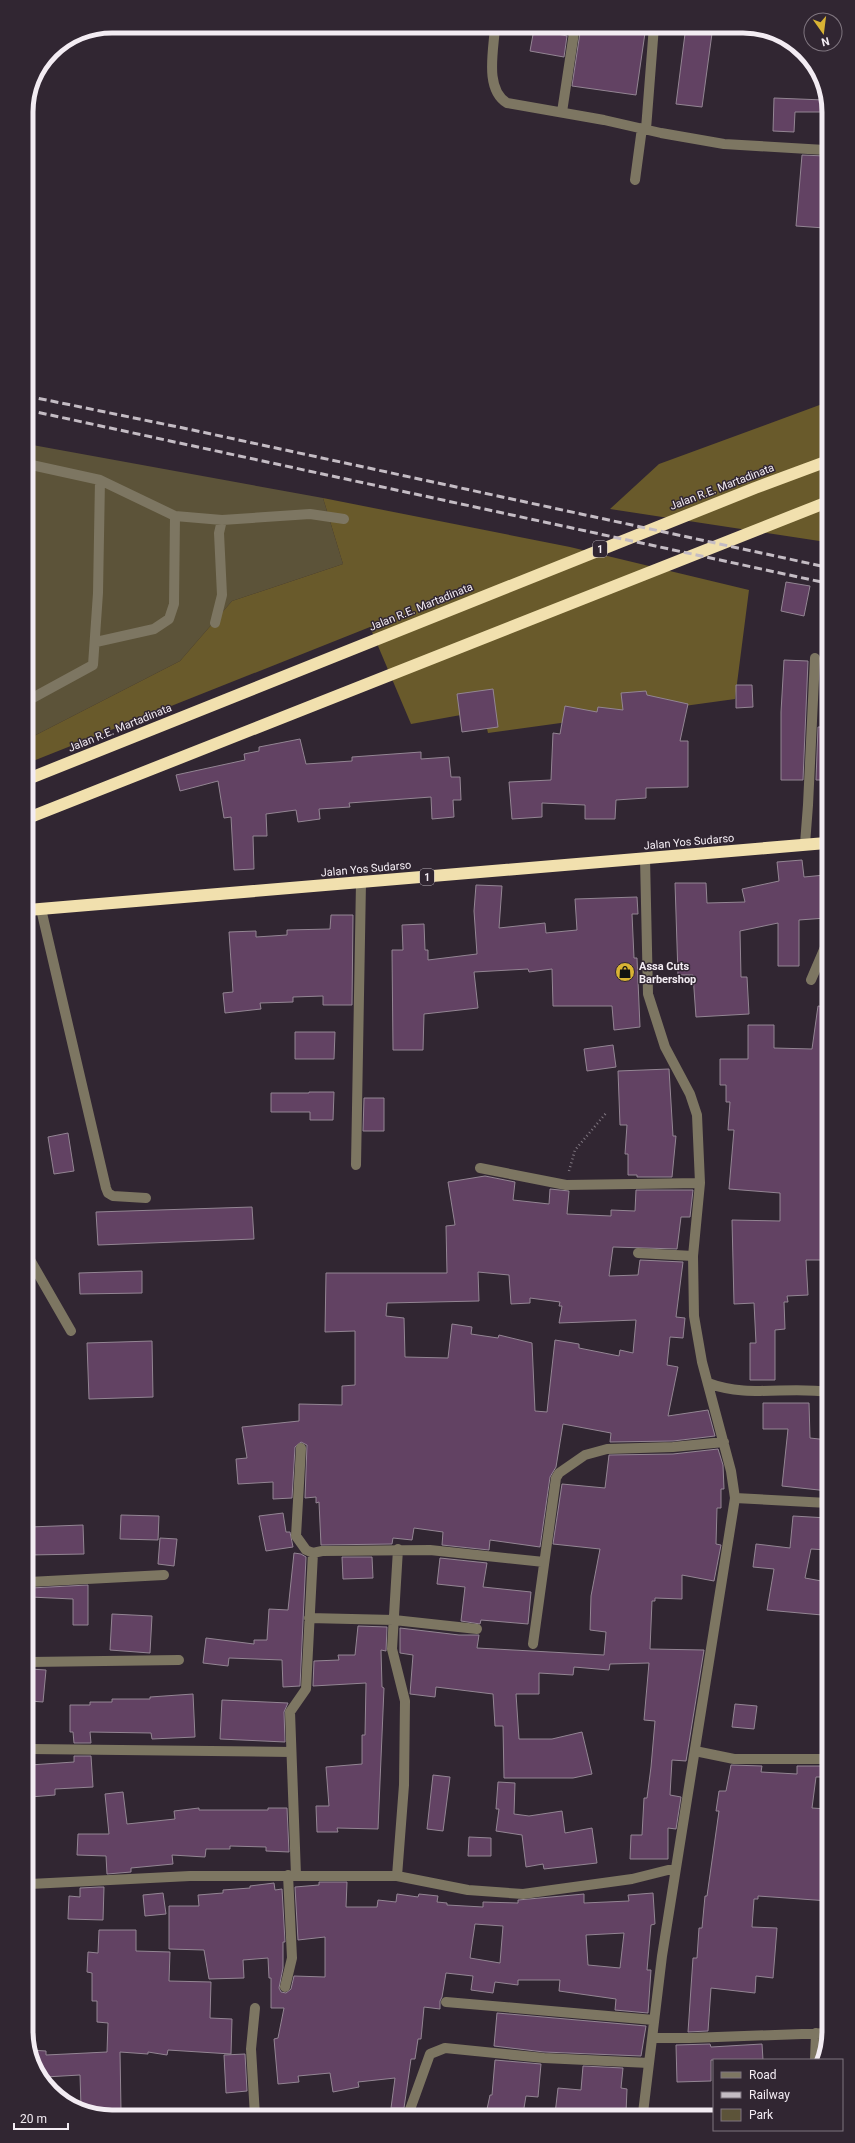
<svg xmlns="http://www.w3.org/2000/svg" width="855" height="2143" viewBox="0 0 855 2143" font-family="Roboto,sans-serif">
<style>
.green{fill:#5c5339}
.forest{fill:#695a2b}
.building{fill:#624263;stroke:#938593;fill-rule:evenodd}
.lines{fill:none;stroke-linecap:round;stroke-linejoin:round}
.path{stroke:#817882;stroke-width:2.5;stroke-dasharray:1 3;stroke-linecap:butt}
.minor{stroke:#7d7662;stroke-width:10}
.highway{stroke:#f1e0ae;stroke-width:12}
.rail{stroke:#c4bcc4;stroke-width:3;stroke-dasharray:8 4;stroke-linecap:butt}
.labels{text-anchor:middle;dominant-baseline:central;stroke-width:3;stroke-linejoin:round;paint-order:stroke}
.shield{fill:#312632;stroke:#b9b1b9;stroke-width:1}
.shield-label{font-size:10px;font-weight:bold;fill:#f3ecf3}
.street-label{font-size:11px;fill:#f3ecf3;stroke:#312632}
.poi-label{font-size:11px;font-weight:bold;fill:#f3ecf3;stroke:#312632;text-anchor:start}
.rim{fill:none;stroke:#f3ecf3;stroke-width:5}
</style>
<rect width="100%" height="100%" fill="#312632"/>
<path class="green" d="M27,444L323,498L343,564L232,601L180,661L28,739Z"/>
<path class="forest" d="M825,403L826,542L610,509L659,464Z
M323,498L570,547L749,590L735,699L488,733L483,711L411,724L370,627L28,763V739L180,661L232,601L343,564Z"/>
<path class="building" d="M581,26H646L636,95L572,86Z
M686,26H713L702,107L676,104Z
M534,29L567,36L564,57L530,51Z
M774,98L824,100L823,112H795L794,132L773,131Z
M802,155L825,156V228L796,226Z
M786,582L810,586L804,616L781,611Z
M784,660L808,661L803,780H781V712Z
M736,685H752L753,707L736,708Z
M493,689L498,727L462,732L457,694Z
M646,691L647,695L688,704L680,741H688V787L646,788V798L616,800L615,819H585V805L542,803V817L512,819L509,782L551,780L553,733L560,734L565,706L597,712L598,707L623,710L621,693Z
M818,727H826V780H816Z
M300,739L306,764L352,761V757L421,752V759L449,757L451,777H460L461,800H453L454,817L432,819L431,797L349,803L350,807L319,809L320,819L298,822L296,810L266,814L267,836H253L254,869L234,870L231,817L224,818L218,781L180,791L176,775L245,760L244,754L259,751V747Z
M802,860L804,877L825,875L826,918L799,920V966H778V923L740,931L741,977H747L749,1014L696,1017L693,975H678L675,883H706L707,903L745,902L742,889L779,881L777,862Z
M476,885L502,886L499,928L545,923L546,933L577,930L575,899L637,897L638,914H632L634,958H637L640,1027L614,1030L612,1006H553L552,969L529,972L528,969L474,972L478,1008L424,1014L423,1050H393L392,950H403L402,925L424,924L425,950H428V960L477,954L474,911Z
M331,915H353L352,1005H323V996L293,997V1002L260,1003L261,1009L225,1013L223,993L233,992L229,932L256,931V937L287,935V930L330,929Z
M818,1006L827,1007V1260H806L808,1295L787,1296L788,1302H784L785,1329L775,1330V1380H750V1343H756L754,1303L734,1304L732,1220L780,1221V1193L729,1189L734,1130H728L730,1102H726V1085H720V1059H748V1025H774V1048L812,1049Z
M295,1032H335L334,1059H295Z
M613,1045L616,1067L587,1071L584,1049Z
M669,1069L673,1136H676L672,1177H637V1175H628V1154H625L627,1125H620L618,1071Z
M309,1092H334L333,1120H310V1112H271V1093H309Z
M364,1098H384V1131H363Z
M68,1133L74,1171L54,1174L48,1137Z
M485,1176L515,1182L513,1200L549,1204L550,1189L569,1191L567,1214L611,1216V1210L635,1211L636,1190H693L690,1217H681L677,1249L613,1247L609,1276L638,1275L640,1260L683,1262L676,1317L685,1318L683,1338L670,1337L667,1365L678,1367L668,1416L708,1410L715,1436L673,1441L610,1442L611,1433L563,1424L556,1467L550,1477L540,1547L490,1540L489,1550L442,1545L443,1532L414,1528L412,1540L393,1538L392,1544L321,1545L319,1502L316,1503V1497L305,1498L307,1445L301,1442L295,1447L292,1498L273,1499V1482L238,1484L236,1459L247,1458L242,1427L299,1421V1404L342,1405V1386L355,1385V1331L325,1332L326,1273H447L446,1226L455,1225L448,1182ZM478,1272L509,1275L511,1304L530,1303V1298L560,1302L559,1306H562L559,1323L636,1320L633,1353L620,1350L619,1356L579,1348V1344L555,1340L547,1412L535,1411L532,1343L499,1335L498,1338L471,1334L472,1327L452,1324L448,1358L405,1357L404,1318L386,1316L387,1303L479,1301Z
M252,1207L254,1239L98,1245L96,1212Z
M142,1271V1293L80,1294L79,1273Z
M152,1341L153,1397L89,1399L87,1343Z
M763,1403H809L810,1438L828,1440V1491L782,1486L788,1429H763Z
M718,1449L723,1465L724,1489H721V1508H717L716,1544L721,1545L714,1581L682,1575V1599L655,1598V1601H652L650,1649L704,1650L686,1761L672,1760L670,1795L681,1797L676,1829L668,1828V1859H630L631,1835H642L644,1798H647L651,1767L655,1721L644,1720L649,1663L610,1664L609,1670L574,1667L573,1675L539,1673V1694H516L519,1739H552L582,1732L592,1774L573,1778H504L503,1726H495L493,1694L436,1687L435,1697L410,1694L413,1655L400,1653V1628L459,1635H479L477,1648L604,1655L606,1632L590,1630L591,1596L600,1549L553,1544L562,1484L605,1488L609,1455L673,1454Z
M283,1513L286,1532H290L293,1547L266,1551L259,1516Z
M121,1515L159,1516L158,1540L120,1539Z
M793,1516L828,1518V1550L811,1549L805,1578L827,1582L822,1615L767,1610L774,1569L753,1567L756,1544L790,1548Z
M83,1525L84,1554L29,1555V1527Z
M160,1538L177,1539L174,1566L158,1564Z
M294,1553L301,1554L306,1557L300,1686L283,1687L282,1660L229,1658L228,1666L203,1663L206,1638L254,1644V1640H267L269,1609L288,1610Z
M342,1557H372L373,1578L343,1579Z
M440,1558L487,1563L483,1587L531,1592L528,1624L481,1620L480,1624L461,1621L465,1587L437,1584Z
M88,1585V1625H73V1599L30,1597L31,1588Z
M112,1614L152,1616L150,1653L110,1650Z
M358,1626L387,1627L386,1651L381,1650L382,1687L384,1688L378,1829L337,1828L338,1832H317L316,1806H329L326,1767L362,1764V1735H365L366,1683L313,1686L314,1661L339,1660L338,1655H355Z
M30,1669L46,1670L43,1702L30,1701Z
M193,1694L195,1737L152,1739L151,1733L90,1732L91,1743H74L73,1732H70V1705H90V1702H112V1699H150V1697Z
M222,1700L288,1703L284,1712L285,1742L220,1739Z
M735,1704L757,1706L754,1729L732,1727Z
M74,1756H91L93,1787L55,1789V1795L30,1797V1765L74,1762Z
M731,1765L762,1766L761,1772L797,1774V1766H826V1777H816L812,1808L828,1809L829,1901L758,1896V1899H754L752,1927L777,1928L773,1978L756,1976L755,1993L711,1988L708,2031L688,2032L693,1958H697L699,1928H702L705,1896H707L719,1811H716L719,1791H726Z
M433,1775L450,1777L443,1831L427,1829Z
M498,1782L515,1783L514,1814L529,1816L562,1811L565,1833L592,1828L597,1863L544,1869L543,1864L526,1867L522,1835L496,1831L499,1809H496Z
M123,1792L127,1824L175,1819L174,1811L199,1808V1810H268V1808H287L289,1852L266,1851V1847L230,1846V1849H206L205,1857L172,1855L173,1864L131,1868V1872L107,1874L106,1856L77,1855L78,1834H109L105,1794Z
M469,1837L491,1838V1856H468Z
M319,1882H347L346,1907H377L378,1900L396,1902L397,1894L418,1897L419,1894L438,1896L437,1902L447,1903V1905L483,1907V1902L518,1903V1900L584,1894V1903L629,1901L628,1895L653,1893L655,1924L651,1925L647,1970H651L648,2013L615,2010L616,1999L559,1991L560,1980H518V1985L495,1982L493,1993L471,1990L473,1976L446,1973L442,1997L440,2001V2009L424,2007L421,2039H418L415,2059H411L404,2108H391L395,2078L358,2082L359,2087L333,2092L330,2073L298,2076L299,2082L278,2084L274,2039L278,2038L284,2008H271V1978H269L268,1958L243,1960L244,1978L209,1979L204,1950L169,1949V1906H199L198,1895L223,1893V1890L250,1888V1886L274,1883L275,1890L282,1889L285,1942H283V1968L279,1988L281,1992L286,1993L291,1989L294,1976L325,1977V1937L298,1940L295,1887L319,1885ZM475,1924L503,1926L500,1963L470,1958ZM624,1933L620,1968L588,1965L586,1935Z
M99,1887H104L103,1920L68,1919L69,1896L80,1897V1888Z
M163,1893L166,1914L145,1916L143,1895Z
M99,1930H136V1951L170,1952L169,1981L211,1982L210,2018L232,2019L231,2054L168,2050L167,2055L148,2052V2054L120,2052L121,2110L91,2111L81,2107L80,2075L45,2077V2079L30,2058V2050L46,2051V2055L107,2052L108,2023L97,2022V2001H92V1973L87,1972L88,1952L98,1953Z
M497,2013L646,2026L641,2056L544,2052L494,2046Z
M710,2044L711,2047L762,2044L763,2060H711V2081L677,2082L676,2045Z
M245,2054L247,2091L226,2093L224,2055Z
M495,2060L541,2064L538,2097L526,2096L523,2114H486L490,2095H492Z
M583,2066L623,2068L621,2088L627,2089L626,2113L555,2114L558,2088L581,2090Z"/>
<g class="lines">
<path class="path" d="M569,1171L575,1150L607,1112"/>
<path class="minor" d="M495,26C494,49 484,89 507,103L604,120L661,133L724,144L825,150
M562,112L575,26
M646,129L654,26
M635,180L642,128
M27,464L100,480L175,516L222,520L310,514L344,519
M215,623L222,595L219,533L222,520
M96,642L154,629L169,619L174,604L175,516
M27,701L93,665L98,593L100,480
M805,844L808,805L815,658
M41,909L106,1188L108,1193L113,1196L146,1198
M811,980L826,945
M356,1165L361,882
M480,1168L566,1185L700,1183
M638,1253L693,1256
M29,1258L71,1331
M708,1383C747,1398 788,1386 828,1392
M301,1448L296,1536L306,1550L313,1553L322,1551L430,1550L544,1562
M735,1498L828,1503
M29,1582L164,1575
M309,1618L394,1620L477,1629
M533,1644L556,1478L559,1473L585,1455L607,1449L673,1447L724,1442
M30,1662L179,1660
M30,1749L291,1752
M695,1751L734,1759H828
M296,1875L290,1712L306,1689L313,1553
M397,1876L404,1785L405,1701L392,1649L398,1549
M30,1884L190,1876H397L468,1890L523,1894L632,1879L676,1868
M285,1987L292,1958L288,1875
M446,2002L654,2020
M255,2008L251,2049L255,2116
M652,2038H690L829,2033
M815,2060L816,2033
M643,2113L662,1956L735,1498L731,1471L702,1362L694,1316L693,1256L700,1183L697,1115L690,1094L665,1047L648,994L645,858
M362,2115L413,2114
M408,2115L430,2054L445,2048L544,2058L649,2063"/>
<path class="highway" d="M28,779L755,488L825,462
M28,818L825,503
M28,910L826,843"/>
<path class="rail" d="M27,396L188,429L826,567
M27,410L826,583"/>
</g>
<defs>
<symbol id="shop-disc" viewBox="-11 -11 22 22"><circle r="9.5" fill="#d9b334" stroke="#312632"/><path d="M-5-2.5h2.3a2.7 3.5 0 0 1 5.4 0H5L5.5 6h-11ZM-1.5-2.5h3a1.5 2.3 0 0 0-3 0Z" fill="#111"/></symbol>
</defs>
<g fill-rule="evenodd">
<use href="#shop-disc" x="614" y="961" width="22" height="22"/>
</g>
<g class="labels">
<g class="shield">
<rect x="593" y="541" width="14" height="16" rx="3"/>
<rect x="420" y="869" width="14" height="16" rx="3"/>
</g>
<g class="shield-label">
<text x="600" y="549">1</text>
<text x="427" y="877">1</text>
</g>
<g class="street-label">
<text transform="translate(722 487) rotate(-21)">Jalan R.E. Martadinata</text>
<text transform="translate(421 607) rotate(-22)">Jalan R.E. Martadinata</text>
<text transform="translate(120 728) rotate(-22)">Jalan R.E. Martadinata</text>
<text transform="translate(689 842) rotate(-5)">Jalan Yos Sudarso</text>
<text transform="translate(366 869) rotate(-5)">Jalan Yos Sudarso</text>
</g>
<g class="poi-label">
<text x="639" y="966">Assa Cuts<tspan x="639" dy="13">Barbershop</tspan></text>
</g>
</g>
<path d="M0 0H855V2143H0ZM112 33H743A79 79 0 0 1 822 112V2031A79 79 0 0 1 743 2110H112A79 79 0 0 1 33 2031V112A79 79 0 0 1 112 33Z" fill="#312632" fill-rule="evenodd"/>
<path class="rim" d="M112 33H743A79 79 0 0 1 822 112V2031A79 79 0 0 1 743 2110H112A79 79 0 0 1 33 2031V112A79 79 0 0 1 112 33Z"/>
<rect x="713" y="2059" width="130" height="72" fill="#312632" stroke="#7f757f"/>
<rect x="721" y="2072" width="20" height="6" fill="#7d7662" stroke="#7f757f"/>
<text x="749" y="2079" font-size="12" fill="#f3ecf3">Road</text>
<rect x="721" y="2092" width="20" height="6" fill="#c4bcc4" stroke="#7f757f"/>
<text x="749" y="2099" font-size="12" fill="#f3ecf3">Railway</text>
<rect x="721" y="2109" width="20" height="12" fill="#5c5339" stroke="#7f757f"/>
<text x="749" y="2119" font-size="12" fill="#f3ecf3">Park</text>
<g transform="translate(823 32) rotate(166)"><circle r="19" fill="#312632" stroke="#7f757f"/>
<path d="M0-3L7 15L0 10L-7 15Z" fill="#d9b334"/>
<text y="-6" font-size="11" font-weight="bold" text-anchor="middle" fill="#f3ecf3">N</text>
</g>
<path d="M14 2123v6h54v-6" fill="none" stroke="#f3ecf3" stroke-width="2"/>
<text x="20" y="2123" font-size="12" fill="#f3ecf3" stroke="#312632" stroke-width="3" paint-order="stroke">20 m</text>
</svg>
